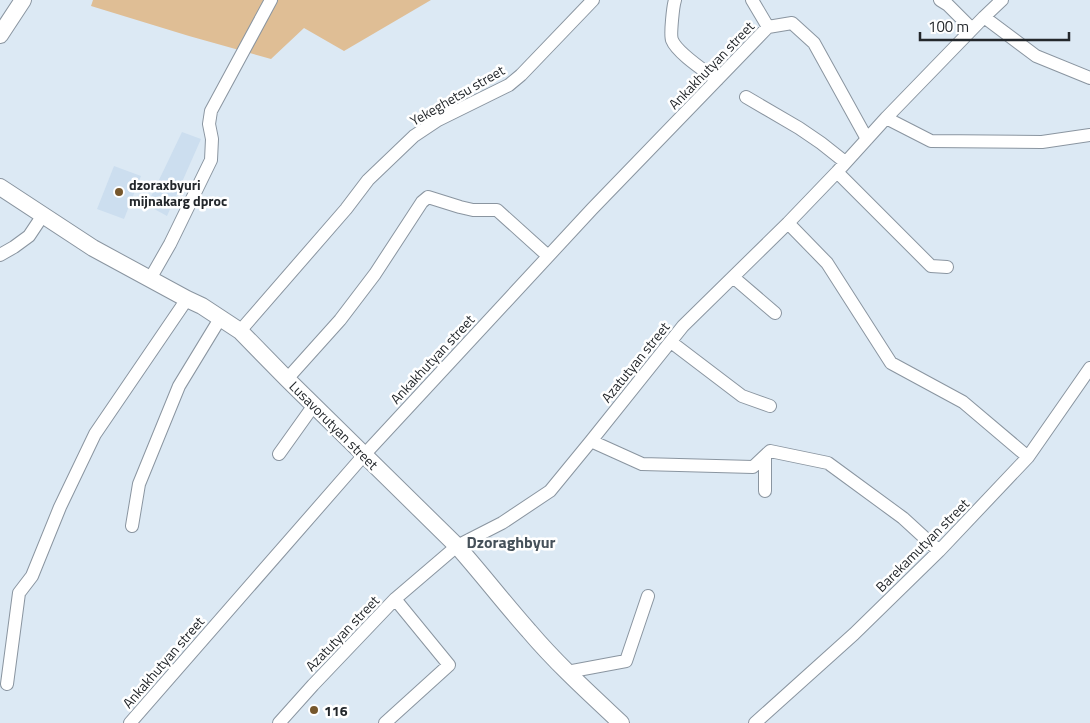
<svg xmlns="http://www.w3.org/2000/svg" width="1090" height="723" viewBox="0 0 1090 723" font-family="'Titillium Web',sans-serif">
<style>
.built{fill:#ccdeef}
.green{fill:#dfbe95}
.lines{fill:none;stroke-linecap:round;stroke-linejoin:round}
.minor-casing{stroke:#8a95a0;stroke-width:14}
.major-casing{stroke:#8a95a0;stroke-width:18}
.minor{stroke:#fff;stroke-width:12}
.major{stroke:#fff;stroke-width:16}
.poi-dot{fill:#76572c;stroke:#fff;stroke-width:2}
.labels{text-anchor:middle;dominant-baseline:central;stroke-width:5;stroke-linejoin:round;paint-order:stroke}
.street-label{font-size:14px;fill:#23272b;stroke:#fff}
.poi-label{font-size:14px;font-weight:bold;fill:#23272b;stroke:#fff;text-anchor:start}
.quarter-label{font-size:16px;font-weight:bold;fill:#46515a;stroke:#fff}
</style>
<rect width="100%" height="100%" fill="#dce9f4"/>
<path class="built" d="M182,132L201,139L167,216L147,205Z
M114,166L141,176L124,219L97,209Z"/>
<path class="green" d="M93,0H431L344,51L304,28L271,59L189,36L91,6Z"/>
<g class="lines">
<defs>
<path id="minor" d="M675,0C673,6 670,35 672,40C677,53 705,71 717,80
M752,0L768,27
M940,0L948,5L972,29
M984,17L1036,56L1090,78
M768,27L792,23L814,43L867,139
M746,97L799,128L821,143L845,162
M886,118L931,141L1042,142L1090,135
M837,172L931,266L947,267
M788,223L827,263L891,363L963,402L1028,457
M0,255L14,247L29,236L43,215
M733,277L775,313
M150,279L170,244L211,160L212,139L209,124L211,111L271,0
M240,331L346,209L368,180L414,136L438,120L509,85L521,75L593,0
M671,342L742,396L770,406
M287,379L340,320L375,274L422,202L428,197L460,207L473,210H497L548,256
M591,441L642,464L753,467L770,451L828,463L903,518L939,551
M279,454L314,405
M765,491V456
M132,526L139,484L179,386L221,317
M567,672L626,661L648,596
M7,684L19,593L32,576L60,507L95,434L187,299
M130,723L364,455L592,209L768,27
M279,723L313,685L395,599L457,546L502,523L550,491L591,441L683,326L788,223L837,172L886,118L984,17L1002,0
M385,723L449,665L395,599
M755,723L854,634L939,551L1028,457L1090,368"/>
<path id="major" d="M0,35L23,0
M0,187L93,248L187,299L202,306L240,331L287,379L457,546C482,574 504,603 529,631C557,664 589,693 621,723"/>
</defs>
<use href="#minor" class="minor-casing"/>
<use href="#major" class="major-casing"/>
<use href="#minor" class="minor"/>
<use href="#major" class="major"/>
</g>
<g class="poi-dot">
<circle cx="119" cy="192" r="5"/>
<circle cx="314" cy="710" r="5"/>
</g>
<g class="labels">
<g class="street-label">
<text transform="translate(711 65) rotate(-46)">Ankakhutyan street</text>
<text transform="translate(457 95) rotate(-30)">Yekeghetsu street</text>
<text transform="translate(432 359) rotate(-47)">Ankakhutyan street</text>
<text transform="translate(635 362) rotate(-51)">Azatutyan street</text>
<text transform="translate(334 425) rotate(45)">Lusavorutyan street</text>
<text transform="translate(922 545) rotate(-45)">Barekamutyan street</text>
<text transform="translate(342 633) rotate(-46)">Azatutyan street</text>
<text transform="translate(163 662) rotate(-49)">Ankakhutyan street</text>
</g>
<g class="poi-label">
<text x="129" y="184">dzoraxbyuri<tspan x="129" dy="16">mijnakarg dproc</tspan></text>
<text x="324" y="710">116</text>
</g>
<g class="quarter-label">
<text x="511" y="542">Dzoraghbyur</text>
</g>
</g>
<path d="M920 32v8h149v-8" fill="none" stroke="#23272b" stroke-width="2.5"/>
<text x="928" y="32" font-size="15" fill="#23272b" stroke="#ffffff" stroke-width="4" paint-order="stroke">100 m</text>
</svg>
